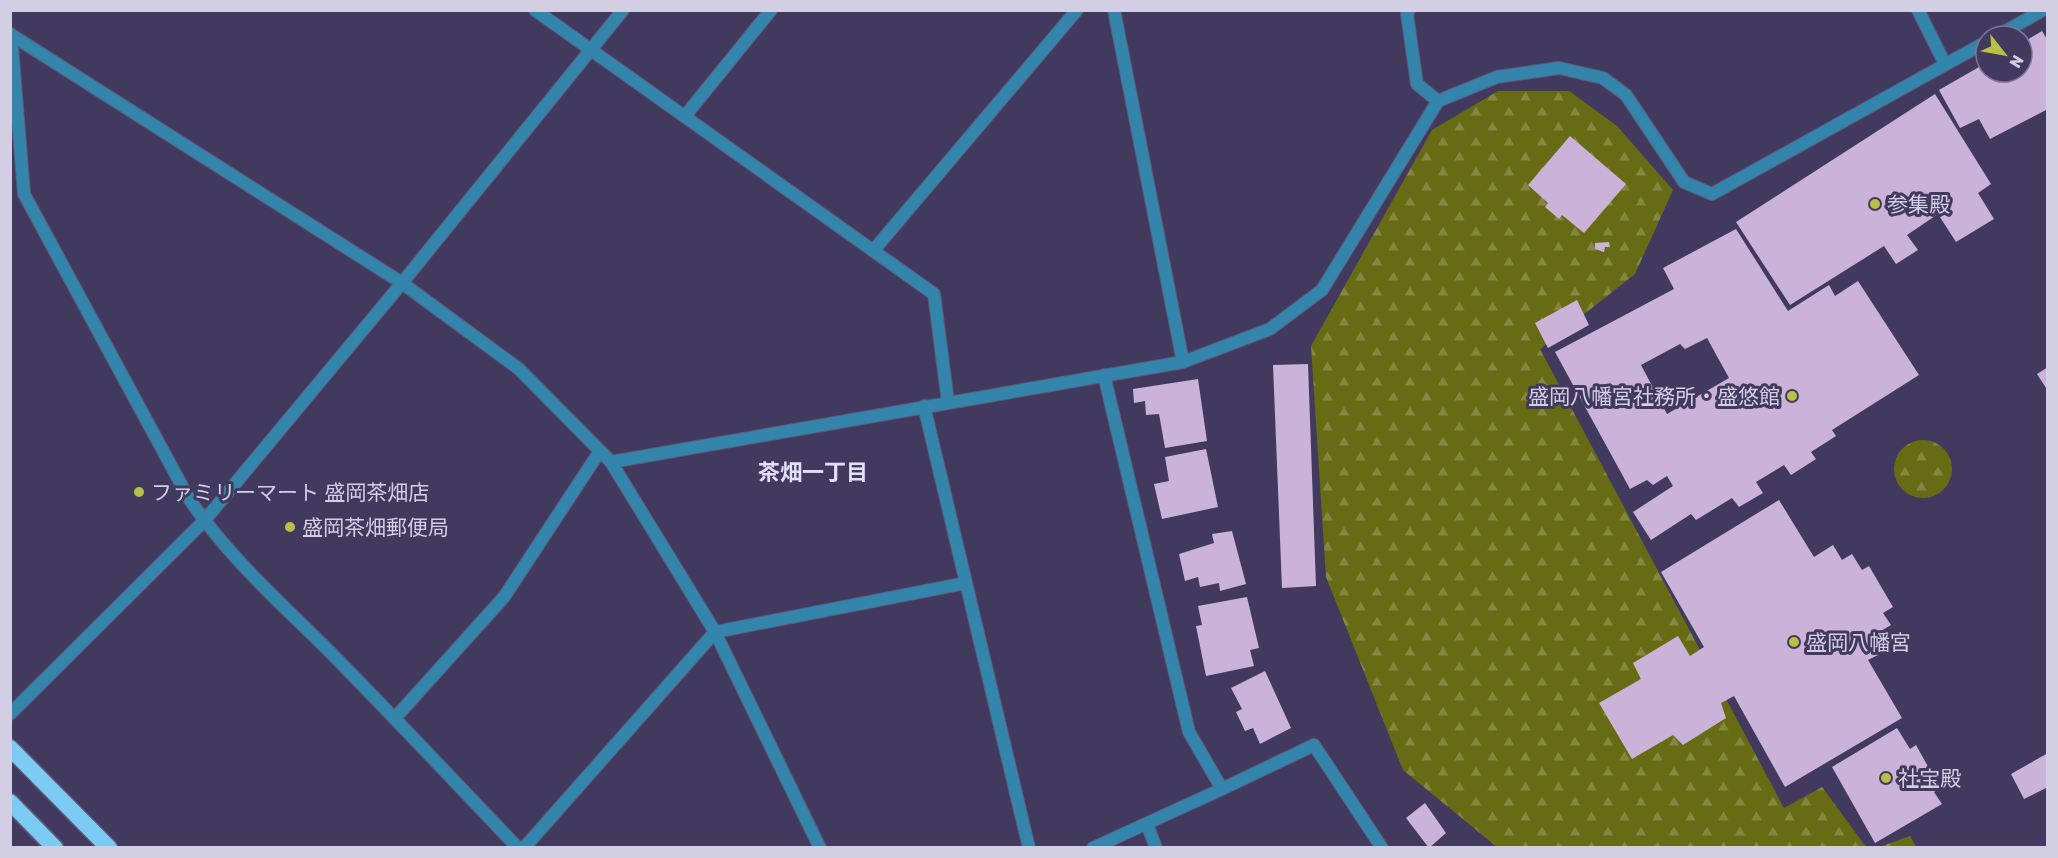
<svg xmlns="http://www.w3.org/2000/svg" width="2058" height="858" viewBox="0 0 2058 858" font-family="Rubik,'Noto Sans JP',sans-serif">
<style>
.forest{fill:url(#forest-firs)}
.building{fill:#cbb2d9;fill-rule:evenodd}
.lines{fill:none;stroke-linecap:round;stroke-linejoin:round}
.service-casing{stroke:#5f5879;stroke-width:14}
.minor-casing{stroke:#5f5879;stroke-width:14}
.tertiary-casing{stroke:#5f5879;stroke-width:14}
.trunk-casing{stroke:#5f5879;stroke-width:19}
.service{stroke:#3485ab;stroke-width:12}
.minor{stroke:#3485ab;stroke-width:12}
.tertiary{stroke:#3485ab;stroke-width:12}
.trunk{stroke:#7bcbf4;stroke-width:16}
.poi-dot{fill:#b9c046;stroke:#423a5e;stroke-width:2}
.labels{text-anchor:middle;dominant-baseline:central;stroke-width:6;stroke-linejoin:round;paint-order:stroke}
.poi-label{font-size:21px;fill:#d2cfe5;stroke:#423a5e;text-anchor:start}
.neighbourhood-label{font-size:22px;font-weight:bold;fill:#e3dffa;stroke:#423a5e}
</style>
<defs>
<pattern id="forest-firs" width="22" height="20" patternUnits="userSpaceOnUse" patternTransform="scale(1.5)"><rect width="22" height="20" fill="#676c14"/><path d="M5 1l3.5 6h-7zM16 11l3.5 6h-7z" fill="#838741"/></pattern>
</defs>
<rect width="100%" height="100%" fill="#423a5e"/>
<path class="forest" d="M1498,91H1569L1617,126L1673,190L1635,274L1540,349L1784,808L1822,787L1866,847H1497L1403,770L1326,577L1311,346L1432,130Z
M1894 469a29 29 0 1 1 58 0a29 29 0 1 1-58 0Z
M1910,836L1916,847H1879Z"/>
<path class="building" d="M2042,31L2048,41V109L1990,139L1979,119L1960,128L1939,90L1986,63V72H2022V43Z
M1935,94L1991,184L1978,193L1994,219L1956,242L1938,214L1907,235L1918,250L1896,264L1884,246L1790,305L1736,222Z
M1570,136L1626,184L1584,233L1562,215L1559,219L1545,207L1548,203L1528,185Z
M1736,229L1788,311L1829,285L1835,296L1858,281L1919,375L1832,430L1836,436L1811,452L1816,459L1791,475L1784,465L1756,482L1763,493L1739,507L1732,498L1696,520L1691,514L1651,540L1633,512L1673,486L1667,476L1653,485L1647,480L1630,489L1555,352L1674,289L1663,268ZM1707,338L1729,378L1667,414L1641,365L1680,344L1685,349Z
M1609,242L1610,247H1605L1604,252L1595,249V243Z
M1577,300L1589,325L1548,348L1535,323Z
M1308,364L1316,586L1282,588L1273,365Z
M2048,367V391L2037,374Z
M1198,379L1207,441L1165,448L1159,414L1146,415L1145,401L1134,403L1133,389Z
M1206,449L1218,507L1162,519L1154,484L1169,481L1165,457Z
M1779,500L1814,557L1833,545L1842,560L1852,554L1862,570L1869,566L1893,607L1883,613L1891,625L1881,631L1892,648L1868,660L1902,718L1785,787L1734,696L1721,703L1726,718L1683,745L1673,735L1632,759L1599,703L1641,679L1633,663L1678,636L1690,656L1704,647L1661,572Z
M1232,531L1246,584L1220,591L1219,583L1200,587L1198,577L1185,581L1179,554L1214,543L1212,534Z
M1247,597L1259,648L1250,650L1254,666L1206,676L1196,626L1202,625L1198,606Z
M1265,671L1291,728L1260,744L1253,728L1245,731L1236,712L1242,709L1231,688Z
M1897,728L1910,749L1916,745L1940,788L1934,792L1942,804L1875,843L1832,767Z
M2048,753V787L2024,799L2011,774Z
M1425,803L1446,833L1429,848L1406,818Z"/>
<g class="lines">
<defs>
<path id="service" d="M1918,10L1945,64"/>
<path id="minor" d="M535,10L934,294L948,402
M1114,10L1183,362
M1409,10L1407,14L1417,84L1438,101L1497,77L1559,68L1603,78L1626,95L1684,182L1712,194L1986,42
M10,34L402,283
M11,34L24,194L188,497C227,556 282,604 332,654C395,718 456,783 518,848
M1997,36L2043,10
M685,116L771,10
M873,251L1077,10
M1104,375L1189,732L1222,789
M924,406L1029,848
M611,462L1183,362L1270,329L1322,290L1438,101
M395,718L504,597L600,451
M1147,824L1156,848
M524,848L715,632L966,583
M1093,848L1222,789L1314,745L1382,848"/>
<path id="tertiary" d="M402,283L519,369L611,462L715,632L820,848
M10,714L204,521L402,283L623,10"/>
<path id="trunk" d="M10,748L109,848
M10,802L55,848"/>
</defs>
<use href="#service" class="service-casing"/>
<use href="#minor" class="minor-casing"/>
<use href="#tertiary" class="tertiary-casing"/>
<use href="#trunk" class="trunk-casing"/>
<use href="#service" class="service"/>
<use href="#minor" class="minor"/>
<use href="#tertiary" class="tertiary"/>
<use href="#trunk" class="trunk"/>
</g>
<g class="poi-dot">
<circle cx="1875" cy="204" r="6"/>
<circle cx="1792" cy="396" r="6"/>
<circle cx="139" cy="492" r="6"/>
<circle cx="290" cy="527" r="6"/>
<circle cx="1794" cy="642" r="6"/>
<circle cx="1886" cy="778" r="6"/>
</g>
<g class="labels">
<g class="poi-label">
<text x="1887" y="204">参集殿</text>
<text x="1780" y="396" text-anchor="end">盛岡八幡宮社務所・盛悠館</text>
<text x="151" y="492">ファミリーマート 盛岡茶畑店</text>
<text x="302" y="527">盛岡茶畑郵便局</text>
<text x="1806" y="642">盛岡八幡宮</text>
<text x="1898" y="778">社宝殿</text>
</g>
<g class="neighbourhood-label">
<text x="813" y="472">茶畑一丁目</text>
</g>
</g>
<rect width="2058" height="858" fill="none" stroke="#d2cfe5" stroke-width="24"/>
<g transform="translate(2004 54) rotate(121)"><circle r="28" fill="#423a5e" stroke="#7c7694" stroke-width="1.5"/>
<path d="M0-4.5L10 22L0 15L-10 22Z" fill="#b9c046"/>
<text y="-9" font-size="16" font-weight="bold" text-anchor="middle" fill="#d2cfe5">N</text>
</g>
</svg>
